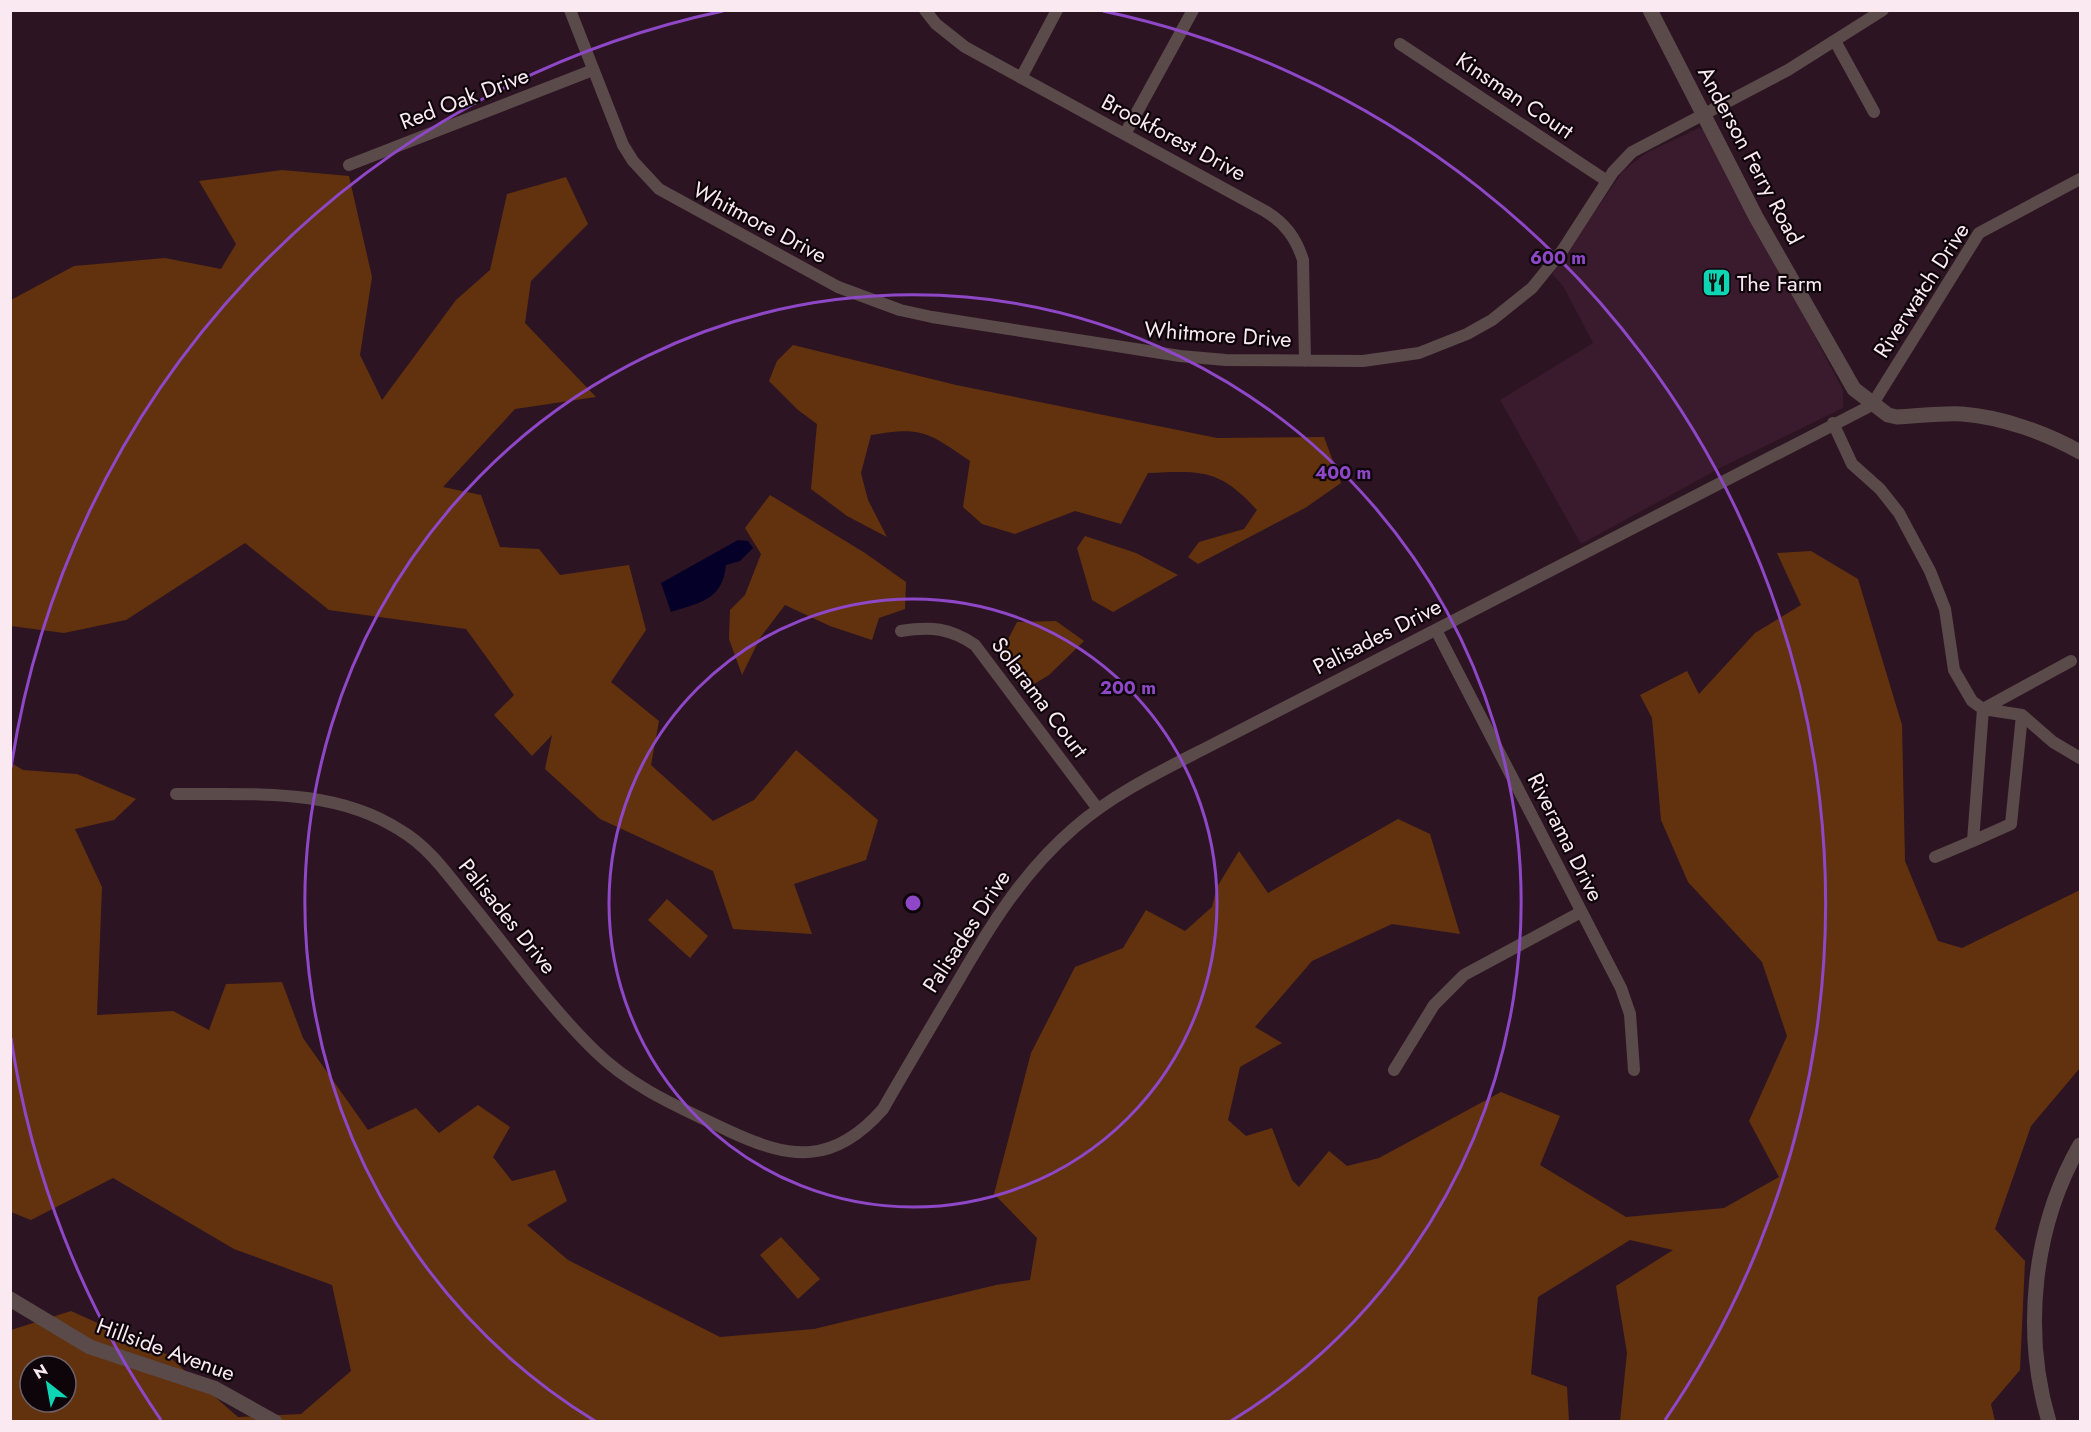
<svg xmlns="http://www.w3.org/2000/svg" width="2091" height="1432" viewBox="0 0 2091 1432" font-family="Jost,sans-serif">
<style>
.built{fill:#3a1b2d}
.green{fill:#62320e;fill-rule:evenodd}
.water{fill:#050027}
.lines{fill:none;stroke-linecap:round;stroke-linejoin:round}
.minor{stroke:#5a4a4a;stroke-width:12}
.tertiary{stroke:#5a4a4a;stroke-width:15}
.ring{fill:none;stroke:#8e48c7;stroke-width:3}
.labels{text-anchor:middle;dominant-baseline:central;stroke-width:4.5;stroke-linejoin:round;paint-order:stroke}
.street-label{font-size:22px;fill:#fbe9f2;stroke:#0e050a}
.poi-label{font-size:22px;fill:#fbe9f2;stroke:#0e050a;text-anchor:start}
.centre{fill:#8e48c7;stroke:#0e050a;stroke-width:3}
.ring-label{font-size:18px;text-anchor:middle;font-weight:bold;fill:#8e48c7;stroke:#0e050a;stroke-width:4.5;stroke-linejoin:round;paint-order:stroke}
</style>
<rect width="100%" height="100%" fill="#2d1422"/>
<path class="built" d="M1699,128L1708,133L1843,390V408L1722,467L1581,544L1500,400L1593,343L1563,286L1552,274L1623,171L1646,153Z"/>
<path class="green" d="M282,170L349,176L372,277L360,355L382,400L456,300L490,270L507,194L566,177L588,224L531,281L525,323L596,397L515,409L443,487L481,495L500,547L539,549L560,575L629,565L646,630L611,682L659,721L651,765L713,821L754,800L796,750L878,820L866,860L794,884L812,934L733,929L713,871L600,819L545,769L552,735L532,756L494,715L514,695L466,629L329,610L245,543L126,620L64,633L11,626V300L74,266L165,258L221,269L236,244L199,181Z
M793,345L956,385L1217,438L1324,437L1341,483L1305,508L1198,564L1188,557L1199,542L1244,529L1257,510C1219,468 1201,471 1148,473L1121,524L1075,511L1015,534L982,524L963,507L970,461C928,432 922,426 871,435L861,473L868,500L887,537L847,516L811,489L817,424L798,410L769,381L777,361Z
M770,495L865,553L906,582L905,609L879,618L872,640L830,626L785,605L760,638L742,675L729,639L730,610L745,595L761,554L745,528Z
M1085,536L1136,553L1178,575L1113,612L1092,600L1077,548Z
M1811,551L1858,579L1902,725L1905,861L1938,941L1962,948L2080,890V1068L2031,1126L1995,1229L2025,1261L2020,1370L1991,1404L1995,1421H1620L1627,1353L1616,1286L1673,1250L1630,1240L1538,1297L1531,1374L1567,1387L1569,1421H11V1330L71,1311L166,1354L238,1417L301,1414L351,1371L332,1285L234,1249L113,1178L31,1220L11,1212L10,762L23,770L77,774L136,799L114,820L75,829L102,887L97,1015L173,1011L209,1030L226,984L282,982L303,1038L368,1130L416,1108L439,1133L478,1105L510,1127L493,1157L512,1181L555,1170L567,1201L527,1225L568,1260L720,1337L814,1329L996,1285L1030,1280L1037,1238L994,1194L1031,1053L1075,967L1123,948L1146,910L1185,931L1212,907L1217,887L1239,851L1268,893L1398,819L1430,834L1460,934L1392,924L1312,961L1255,1027L1282,1043L1240,1067L1228,1120L1246,1136L1272,1128L1292,1180L1299,1187L1329,1151L1347,1166L1379,1158L1501,1092L1560,1116L1540,1165L1626,1217L1724,1208L1779,1177L1749,1121L1787,1036L1762,962L1688,882L1661,820L1652,718L1640,695L1687,671L1699,694L1755,633L1801,605L1777,553ZM30,1366H66V1402H30Z
M1056,621L1084,641L1049,675L1023,691L1002,651L1017,622Z
M667,899L708,936L690,958L648,920Z
M781,1237L820,1279L798,1299L760,1255Z"/>
<path class="water" d="M738,540L748,541L753,548L740,561L726,565C723,600 699,603 671,612L661,583Z"/>
<g class="lines">
<path class="minor" d="M570,10L623,145L633,161L659,189L838,287L900,310L932,317L1180,356L1226,360L1363,361L1419,353L1467,334L1492,320L1532,288L1562,251L1613,172L1632,152L1788,70L1883,10
M925,10L936,24L965,47L1265,211C1285,223 1296,238 1303,260L1305,361
M1835,41L1874,112
M1400,44L1607,181
M1021,78L1057,10
M1125,134L1193,10
M349,165L593,70
M1833,423L1852,464L1880,489L1899,513L1930,571L1945,609L1954,670L1972,701L1983,709L2022,715L2053,742L2080,758
M1436,630L1621,988L1630,1014L1634,1070
M901,631C931,626 950,628 975,645L1098,809
M2022,715L2011,824L1973,841L1983,709L2071,661
M176,794C253,795 333,787 400,830C429,847 448,875 469,901C510,951 548,1005 594,1050C632,1088 681,1108 729,1131C791,1160 834,1165 883,1109C907,1067 932,1025 957,983C990,926 1023,872 1074,828C1112,795 1157,773 1202,750L1872,405L1979,233L2080,179
M1935,857L1973,841
M1394,1070L1434,1005L1464,975L1581,912"/>
<path class="tertiary" d="M1650,10L1756,217L1854,389L1888,415L1897,417C1918,416 1941,413 1962,414C2002,417 2046,433 2080,452
M10,1299L90,1347L214,1388L275,1422
M2049,1422C2022,1331 2033,1227 2080,1145"/>
</g>
<g class="ring">
<circle cx="913" cy="903" r="304"/>
<path d="M595 1421A608 608 0 1 1 1231 1421"/>
<path d="M161 1420A912 912 0 0 1 11 1038M11 768A912 912 0 0 1 723 11M1103 11A912 912 0 0 1 1665 1420"/>
</g>
<defs>
<symbol id="restaurant-square" viewBox="-11 -11 22 22"><rect x="-9" y="-9" width="18" height="18" rx="4" fill="#0ed5b4" stroke="#0e050a"/><path d="M-5-6h1v4h1v-4h1v4h1v-4h1v5L-1.5 .5V6h-2V.5L-5-1ZM5-6V6H3V1.5H1.5Q1.5-4 5-6Z" fill="#111"/></symbol>
</defs>
<g fill-rule="evenodd">
<use href="#restaurant-square" x="1700" y="266" width="33" height="33"/>
</g>
<g class="labels">
<g class="street-label">
<text transform="translate(1515 95) rotate(34)">Kinsman Court</text>
<text transform="translate(464 98) rotate(-21)">Red Oak Drive</text>
<text transform="translate(1174 137) rotate(28)">Brookforest Drive</text>
<text transform="translate(1751 155) rotate(62)">Anderson Ferry Road</text>
<text transform="translate(760 222) rotate(28)">Whitmore Drive</text>
<text transform="translate(1921 290) rotate(-57)">Riverwatch Drive</text>
<text transform="translate(1218 334) rotate(4)">Whitmore Drive</text>
<text transform="translate(1377 636) rotate(-27)">Palisades Drive</text>
<text transform="translate(1040 697) rotate(53)">Solarama Court</text>
<text transform="translate(1566 837) rotate(63)">Riverama Drive</text>
<text transform="translate(508 916) rotate(51)">Palisades Drive</text>
<text transform="translate(966 931) rotate(-57)">Palisades Drive</text>
<text transform="translate(166 1349) rotate(20)">Hillside Avenue</text>
</g>
<g class="poi-label">
<text x="1737" y="283">The Farm</text>
</g>
</g>
<circle cx="913" cy="903" r="9" class="centre"/>
<g class="ring-label">
<text x="1558" y="264">600 m</text>
<text x="1343" y="479">400 m</text>
<text x="1128" y="694">200 m</text>
</g>
<rect width="2091" height="1432" fill="none" stroke="#fbe9f2" stroke-width="24"/>
<g transform="translate(48 1384) rotate(329)"><circle r="28" fill="#0e050a" stroke="#6d6067" stroke-width="1.5"/>
<path d="M0-4.5L10 22L0 15L-10 22Z" fill="#0ed5b4"/>
<text y="-9" font-size="16" font-weight="bold" text-anchor="middle" fill="#fbe9f2">N</text>
</g>
</svg>
